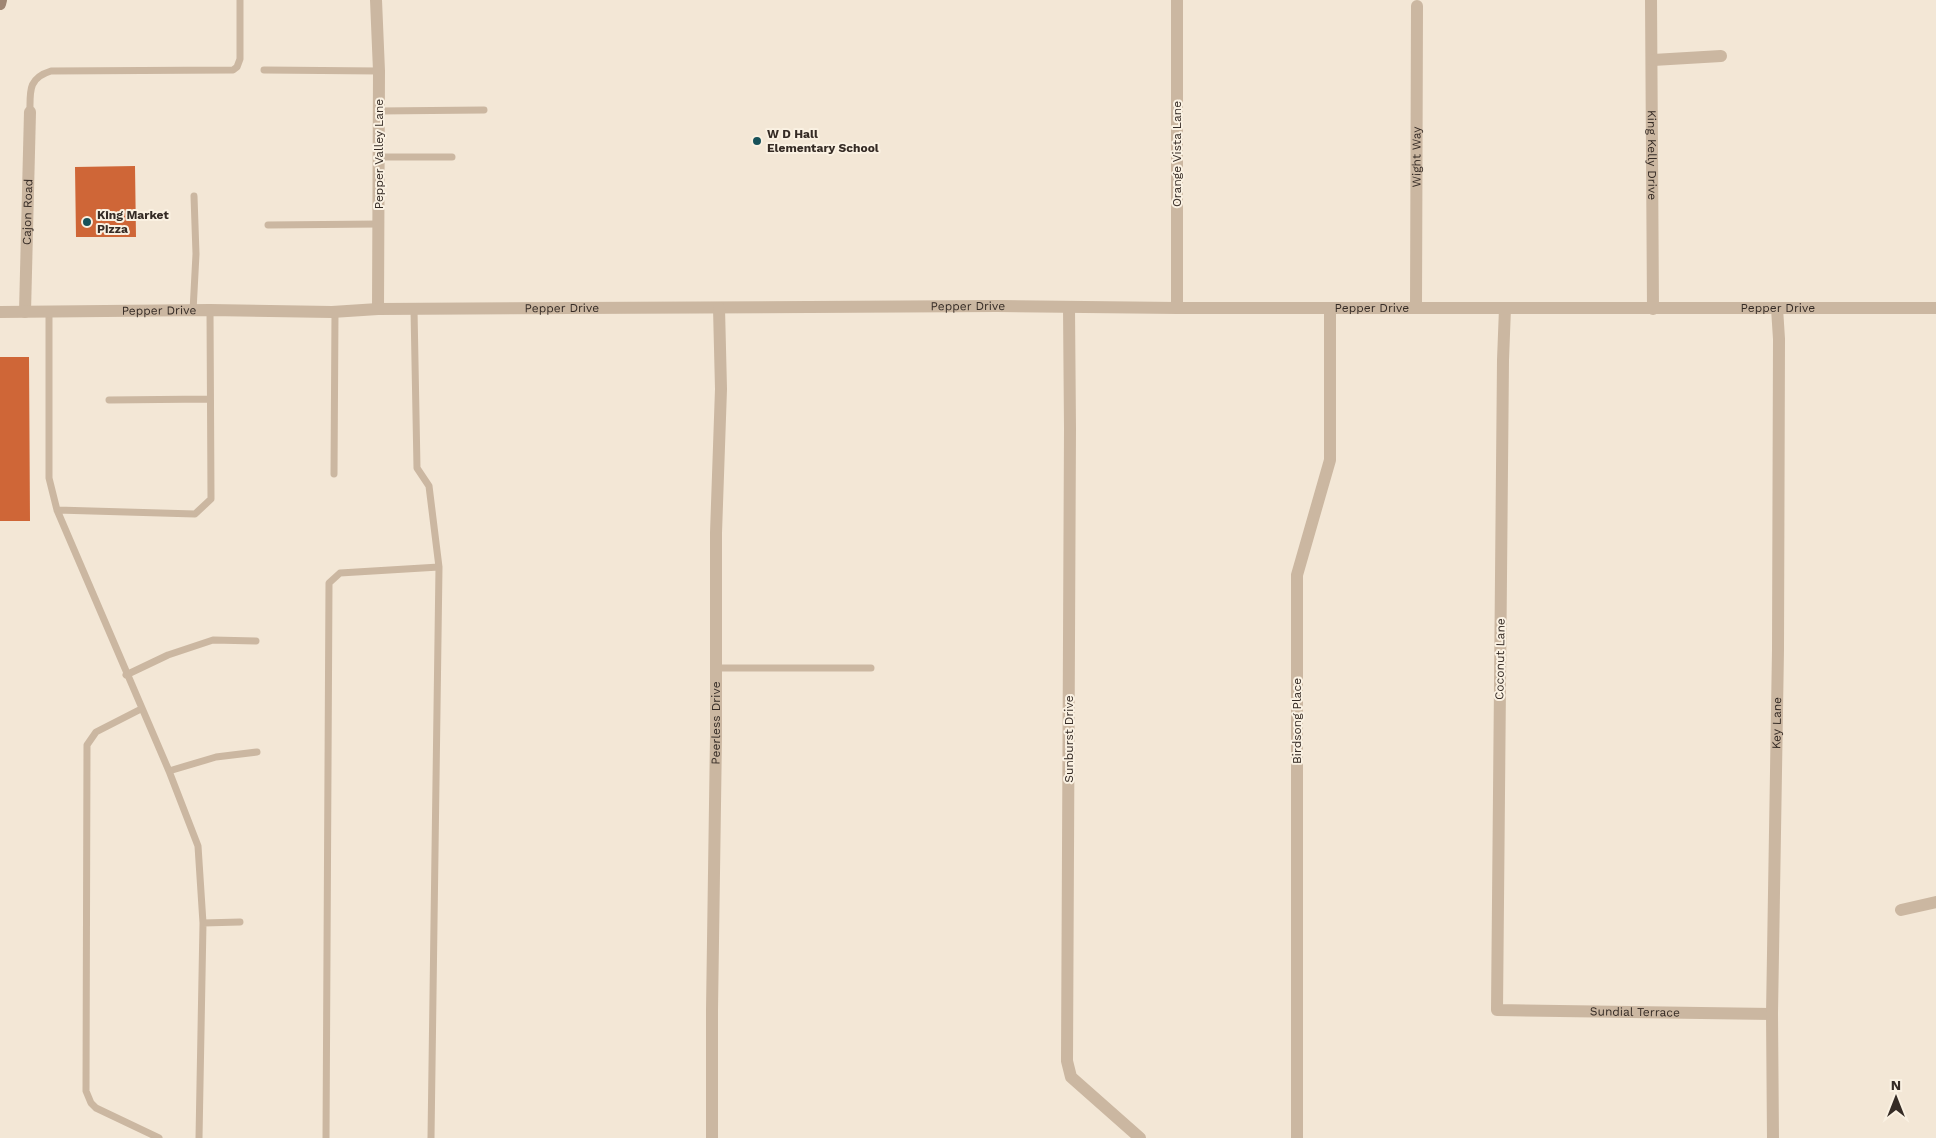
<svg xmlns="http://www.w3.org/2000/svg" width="1936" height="1138" viewBox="0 0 1936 1138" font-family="'Work Sans',sans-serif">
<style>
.building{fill:#cf6637}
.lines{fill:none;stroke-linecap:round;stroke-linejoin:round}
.service{stroke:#cbb7a1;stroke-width:7}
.minor{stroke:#cbb7a1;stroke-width:12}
.tertiary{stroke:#cbb7a1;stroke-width:12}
.secondary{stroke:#9f8673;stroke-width:12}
.poi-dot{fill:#175159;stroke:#faf1e2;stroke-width:2}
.labels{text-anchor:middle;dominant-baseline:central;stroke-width:4;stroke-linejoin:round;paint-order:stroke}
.poi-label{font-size:12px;font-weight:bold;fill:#352b25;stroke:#faf1e2;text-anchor:start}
.street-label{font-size:12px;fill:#352b25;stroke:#faf1e2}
</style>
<rect width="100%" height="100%" fill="#f3e7d6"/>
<path class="building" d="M135,166L136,237H76L75,167Z
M0,357H29L30,521H0Z"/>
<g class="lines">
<path class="service" d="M264,70L379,71
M379,111L484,110
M30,112C30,91 28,78 51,71L233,70L237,67L240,59V0
M379,157H452
M268,225L379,224
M414,309L417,468L429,486L439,567L431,1138
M193,311L196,254L194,196
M49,312V478L57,510L169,771L198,846L203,923L199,1138
M109,400L210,399
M334,474L335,312
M57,510L195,514L211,499L210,310
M716,668H871
M126,675L168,655L213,640L256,641
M141,709L96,732L87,745L86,1091L91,1103L96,1108L159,1138
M169,771L216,757L257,752
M203,923L240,922
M326,1138L329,583L340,573L439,567"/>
<g class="minor">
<path d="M376,0L379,71L378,309"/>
<path id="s1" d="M1651,0L1653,309"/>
<path d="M1653,60L1721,56"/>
<path d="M1069,308L1070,429L1067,1061L1071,1077L1140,1138"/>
<path d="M1177,308V0"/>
<path id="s2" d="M1416,308L1417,6"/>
<path id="s3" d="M1505,308L1503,360L1497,1010L1772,1014"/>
<path id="s4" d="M25,312L30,112"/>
<path d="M1901,910L1936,902"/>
<path d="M1297,1138V575L1330,460V308"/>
<path id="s5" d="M1773,1138L1772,1014L1778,650L1779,339L1777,308"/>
</g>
<g class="tertiary">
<path id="s6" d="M0,312L210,310L332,312L378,309L997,306L1177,308H1936"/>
<path id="s7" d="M712,1138V1010L716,736V533L721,389L719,308"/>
</g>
<path class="secondary" d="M0,4L1,0"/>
</g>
<g class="poi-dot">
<circle cx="757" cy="141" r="5"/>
<circle cx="87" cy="222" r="5"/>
</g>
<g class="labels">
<g class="poi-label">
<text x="767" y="134">W D Hall<tspan x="767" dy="14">Elementary School</tspan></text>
<text x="97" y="215">King Market<tspan x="97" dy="14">Pizza</tspan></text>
</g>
<g class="street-label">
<text transform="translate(379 154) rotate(-90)">Pepper Valley Lane</text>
<text transform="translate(1177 154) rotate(-90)">Orange Vista Lane</text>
<text stroke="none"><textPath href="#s1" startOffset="155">King Kelly Drive</textPath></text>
<text stroke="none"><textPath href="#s2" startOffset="151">Wight Way</textPath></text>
<text stroke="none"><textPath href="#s4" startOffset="100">Cajon Road</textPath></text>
<text stroke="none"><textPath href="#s6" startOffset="968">Pepper Drive</textPath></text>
<text stroke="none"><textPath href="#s6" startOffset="562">Pepper Drive</textPath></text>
<text stroke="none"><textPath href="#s6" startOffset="1372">Pepper Drive</textPath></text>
<text stroke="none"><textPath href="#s6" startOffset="1778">Pepper Drive</textPath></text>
<text stroke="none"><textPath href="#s6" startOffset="159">Pepper Drive</textPath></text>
<text transform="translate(1500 659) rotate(-89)">Coconut Lane</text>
<text transform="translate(1297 721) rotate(-90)">Birdsong Place</text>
<text stroke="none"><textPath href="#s7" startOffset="415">Peerless Drive</textPath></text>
<text stroke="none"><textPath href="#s5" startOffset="415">Key Lane</textPath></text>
<text transform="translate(1069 739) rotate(-90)">Sunburst Drive</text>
<text stroke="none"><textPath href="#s3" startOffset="840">Sundial Terrace</textPath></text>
</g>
</g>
<g transform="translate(1896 1098)" stroke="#faf1e2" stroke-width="4" paint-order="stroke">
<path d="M0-4L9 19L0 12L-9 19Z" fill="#352b25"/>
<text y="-8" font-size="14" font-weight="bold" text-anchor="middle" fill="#352b25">N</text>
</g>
</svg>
